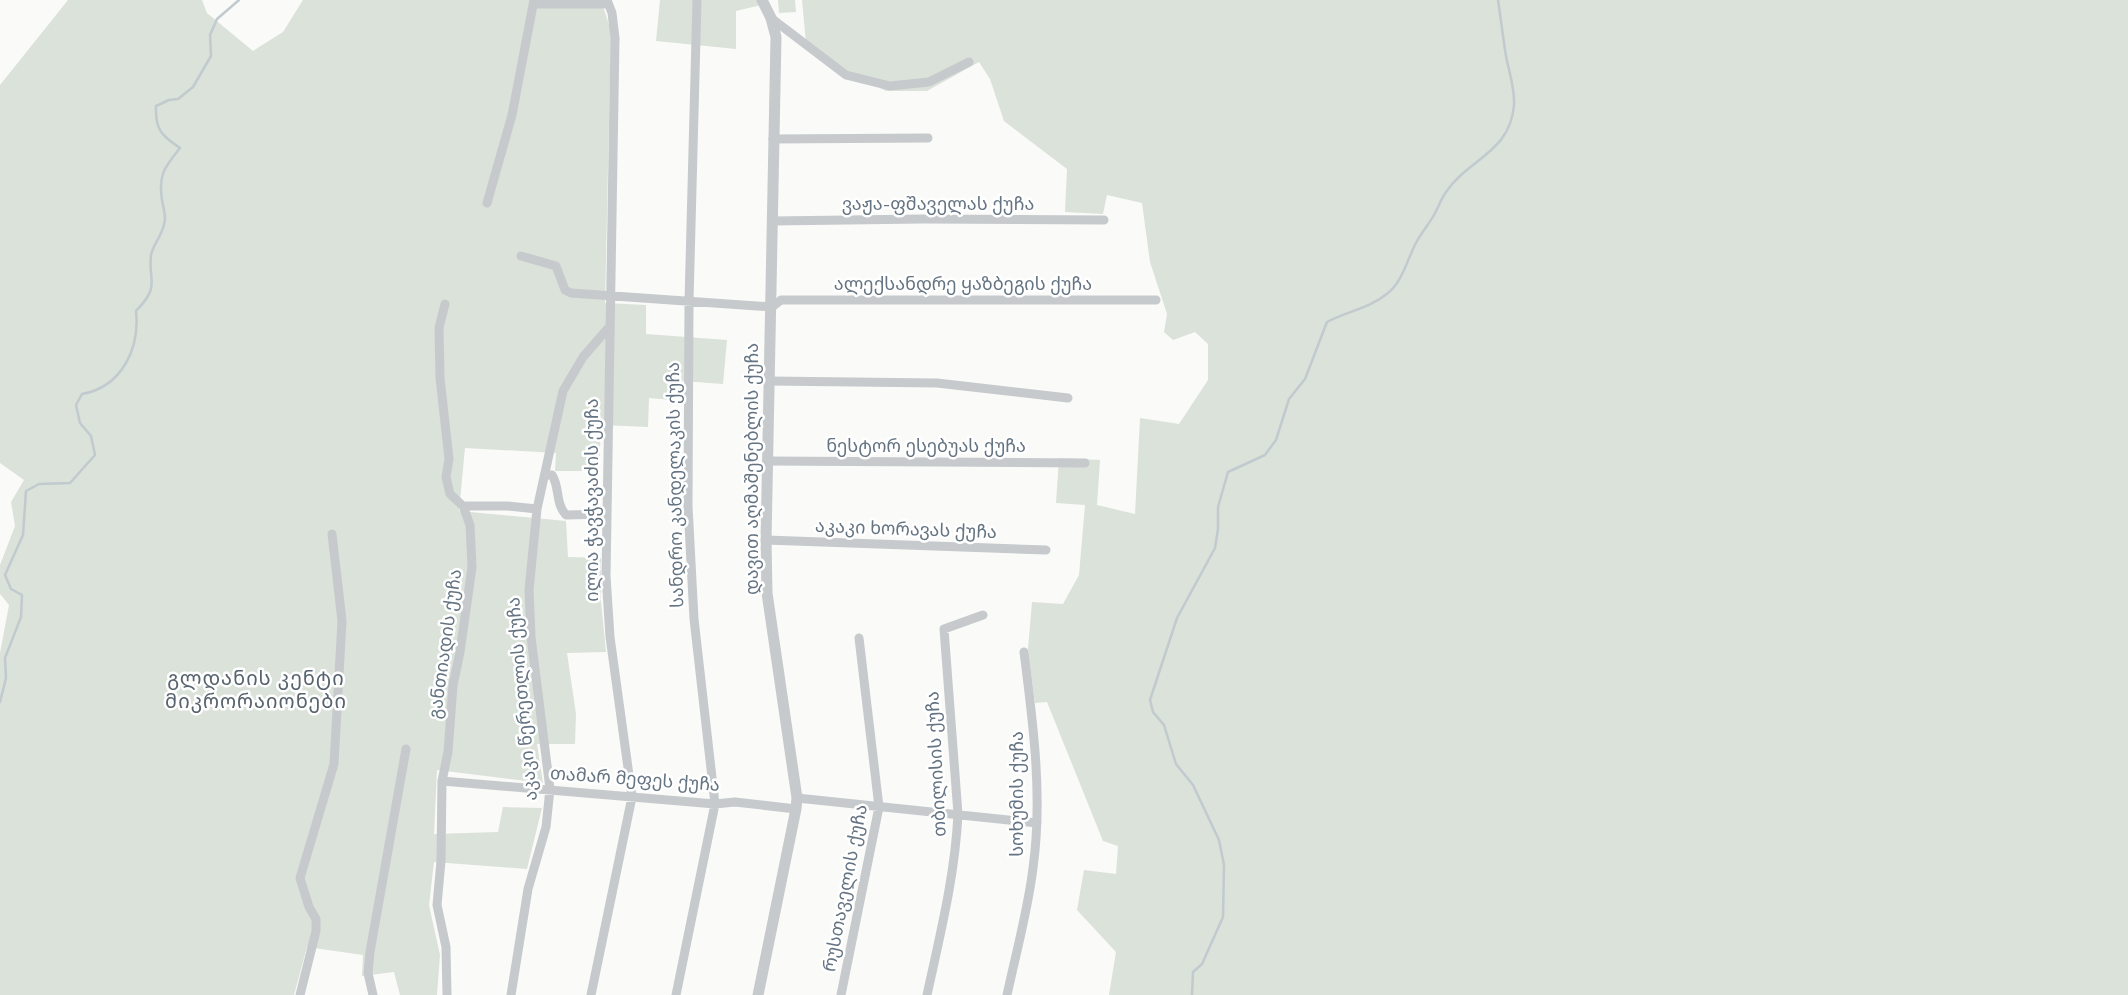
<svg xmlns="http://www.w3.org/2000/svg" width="2128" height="995" viewBox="0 0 2128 995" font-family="'Nunito Sans','Noto Sans Georgian',sans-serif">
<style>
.green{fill:#dbe2d9}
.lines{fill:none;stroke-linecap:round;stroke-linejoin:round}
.stream{stroke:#c1cacf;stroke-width:2.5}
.minor{stroke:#c6cacd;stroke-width:9}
.tertiary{stroke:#c6cacd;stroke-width:11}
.labels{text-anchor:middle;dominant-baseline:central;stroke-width:5;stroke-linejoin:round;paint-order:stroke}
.street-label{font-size:18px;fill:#657482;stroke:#fff}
.quarter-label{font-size:20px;letter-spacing:1px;fill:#57636e;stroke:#fff}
</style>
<rect width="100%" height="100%" fill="#fafaf8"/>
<path class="green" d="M68,0H202L207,13L253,51L283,32L303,0H601L611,31L605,303L646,305V334L727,340L723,384L682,381L683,401L649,398L648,427L601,425L599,471H555L556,453L465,448L459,511L566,521L568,557L601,558V601L606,652L567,653L576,714L575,744H537L543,783L437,770L434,834L498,832L503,807L542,808L527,869L434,862L429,905L440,955L437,995H400L394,972L362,976L363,955L307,947L294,995H0V653L9,605L0,594V565L15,526L11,502L24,480L0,463V85Z
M660,0H759L761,5L736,11V49L656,41Z
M778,0H795L796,12L779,13Z
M802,0H2128V995H1109L1116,952L1077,910L1084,870L1116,874L1118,846L1103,841L1047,702L1035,703L1028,649L1032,602L1063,604L1079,575L1085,505L1056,503L1059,458L1100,460L1097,505L1135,514L1140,418L1179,424L1208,380V344L1195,332L1173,340L1164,332L1167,314L1150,262L1142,203L1107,195L1103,214L1065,212L1067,169L1004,121L990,79L979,62L927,91H886L842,69L806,43Z"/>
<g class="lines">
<path class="stream" d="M0,702L6,678L5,658L21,617L22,595L11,589L5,575L23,535L26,491L39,484L70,483L95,455L91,436L80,423L76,405L82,394C122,387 140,348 136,311C161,285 148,283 151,255C153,244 164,234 165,219C165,213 163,206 162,200C158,174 165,167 180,148C162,136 155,130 156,106L169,100L178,99L193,87L211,56L210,35L217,19L239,0
M1192,995L1193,972L1202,964L1223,917L1224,865L1219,840L1193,785L1176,764L1164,725L1153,712L1150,700L1177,618L1215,548L1218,529V507L1228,472L1265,455L1276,440L1289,399L1305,379L1327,322C1347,311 1369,309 1388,293C1403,281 1408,257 1417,241C1422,232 1429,224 1434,215C1438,208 1441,199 1446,192C1469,158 1510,153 1514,105C1515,88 1509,72 1506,56C1503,38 1501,19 1498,0"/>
<path class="minor" d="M533,4H608
M771,18L846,75L890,86L929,82L969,62
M773,139L928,138
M487,203L512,115L534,0
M772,221L923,219L1104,220
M521,256L556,266L565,290L571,293L772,307L781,300H1156
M445,304L439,328L440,378L449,459L446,477L450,494L463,506L470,525L472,567L460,652L453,685L448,752L442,781L441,861L437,905L446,947L447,995
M769,381L937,383L1068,398
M767,461L1085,463
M545,474L552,475C560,487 555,503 566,515L607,514
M463,506H507L537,509
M766,540L1046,550
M442,781L715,804L735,802L796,809
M797,798L1037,823
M300,995L316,931V919L309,907L300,878L334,764L342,621L332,534
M373,995L368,973L370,952L406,749
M511,995L528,889L546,827L550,789L531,637L529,590L537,509L563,391L583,357L610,326
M591,995L632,797L610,637L606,576L615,38L612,13L607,0
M676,995L715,804L694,619L688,506L689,301L697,0
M841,995L879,807L859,638
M927,995C940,935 955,876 958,814L944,629L983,615
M1007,995C1016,953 1028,910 1033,868C1043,796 1033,723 1024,652"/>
<path class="tertiary" d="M758,995L796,809L797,798L767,593L766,540L776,37L771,18L762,0"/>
</g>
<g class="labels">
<g class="street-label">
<text x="938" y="204">ვაჟა-ფშაველას ქუჩა</text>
<text x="963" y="284">ალექსანდრე ყაზბეგის ქუჩა</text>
<text x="926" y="446">ნესტორ ესებუას ქუჩა</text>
<text transform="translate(752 469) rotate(-90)">დავით აღმაშენებლის ქუჩა</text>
<text transform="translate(675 485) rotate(-91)">სანდრო კანდელაკის ქუჩა</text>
<text transform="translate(592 500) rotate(-90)">ილია ჭავჭავაძის ქუჩა</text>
<text transform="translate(906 529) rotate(2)">აკაკი ხორავას ქუჩა</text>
<text transform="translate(445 644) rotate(-82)">განთიადის ქუჩა</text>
<text transform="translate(522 699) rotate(-95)">აკაკი წერეთლის ქუჩა</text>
<text transform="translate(936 764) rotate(-93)">თბილისის ქუჩა</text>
<text transform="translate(635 779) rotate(4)">თამარ მეფეს ქუჩა</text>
<text transform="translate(1017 794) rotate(-90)">სოხუმის ქუჩა</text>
<text transform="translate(845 888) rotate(-79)">რუსთაველის ქუჩა</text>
</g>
<g class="quarter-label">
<text x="256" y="678">გლდანის კენტი<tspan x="256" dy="23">მიკრორაიონები</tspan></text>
</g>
</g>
</svg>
